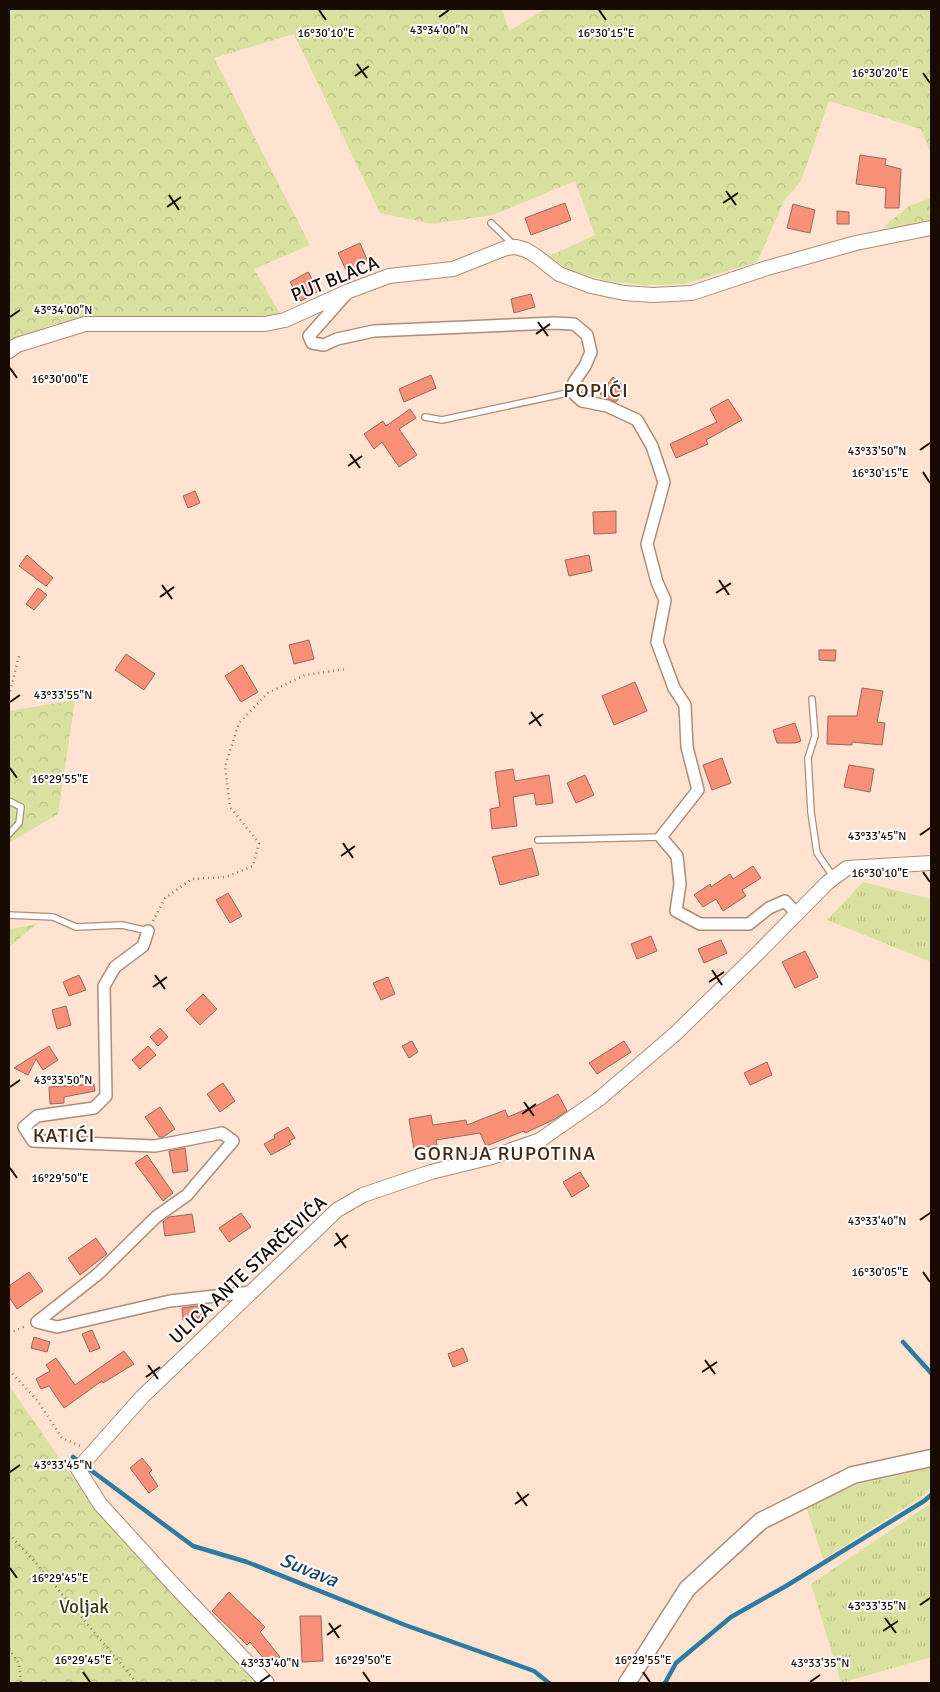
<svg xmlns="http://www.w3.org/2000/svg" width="940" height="1692" viewBox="0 0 940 1692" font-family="Signika,sans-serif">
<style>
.grass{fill:url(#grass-tufts)}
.forest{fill:url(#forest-crowns)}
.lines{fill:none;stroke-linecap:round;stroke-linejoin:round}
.stream{stroke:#2d7ba1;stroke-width:4.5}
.building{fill:#f79077;stroke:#906b61}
.service-casing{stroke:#ad8c77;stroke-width:8}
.minor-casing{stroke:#ad8c77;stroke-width:14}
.tertiary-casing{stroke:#ad8c77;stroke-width:16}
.secondary-casing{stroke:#ad8c77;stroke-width:19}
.path{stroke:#8b766a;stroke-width:2.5;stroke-dasharray:1 4;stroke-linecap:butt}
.service{stroke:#fff;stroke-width:5.5}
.minor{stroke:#fff;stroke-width:11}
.tertiary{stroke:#fff;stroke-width:14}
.secondary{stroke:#fff;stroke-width:16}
.ticks{fill:none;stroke:#170b04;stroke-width:2}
.labels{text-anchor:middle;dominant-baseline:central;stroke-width:4;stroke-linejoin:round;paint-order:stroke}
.street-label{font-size:19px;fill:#170b04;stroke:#fff}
.park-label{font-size:19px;fill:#373b0f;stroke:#fff}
.neighbourhood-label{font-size:20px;letter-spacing:1px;fill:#442916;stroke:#fff}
.water-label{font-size:20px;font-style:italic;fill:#194860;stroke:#fff}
.ticks-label{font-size:12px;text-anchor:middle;fill:#170b04;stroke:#fff;stroke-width:4;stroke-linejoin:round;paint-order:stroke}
</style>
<defs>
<pattern id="grass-tufts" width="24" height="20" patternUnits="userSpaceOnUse" patternTransform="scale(1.25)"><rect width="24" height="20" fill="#d8e19e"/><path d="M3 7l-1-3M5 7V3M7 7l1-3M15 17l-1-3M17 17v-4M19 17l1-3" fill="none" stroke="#b9c086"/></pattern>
<pattern id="forest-crowns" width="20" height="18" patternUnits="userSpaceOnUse" patternTransform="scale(1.25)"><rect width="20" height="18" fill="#d8e19e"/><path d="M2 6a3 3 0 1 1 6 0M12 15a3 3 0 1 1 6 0" fill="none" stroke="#b9c086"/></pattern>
</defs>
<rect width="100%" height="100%" fill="#ffe2d0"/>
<path class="grass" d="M863,882L931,899V962L827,920Z
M931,1468V1487L920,1498L823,1559L806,1506L852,1486Z
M931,1503V1657L841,1683L811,1584Z"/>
<path class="forest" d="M9,9H502L509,31L545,9H931V153L930,152L921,129L829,101L801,181L784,201L757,262L684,284L643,285L608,281L569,270L549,256L595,235L575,181L493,215L433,224L380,213L294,34L214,58L310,245L254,269L280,313L249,318L80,319L49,326L9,342Z
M931,198V225L898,229L883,227L909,206Z
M75,700L58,814L9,843V711Z
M37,924L9,947V929Z
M9,1385L71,1475L156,1574L259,1683H9Z"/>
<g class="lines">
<path class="stream" d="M903,1342L931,1373
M73,1457L193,1546L247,1562L405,1625L534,1671L549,1683
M665,1683L676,1663L731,1617L786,1586L924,1501L931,1495"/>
</g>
<path class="building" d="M860,155L886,159L885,165L901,169L899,208H885L886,188L856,184Z
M565,203L571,220L531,235L525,218Z
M793,204L815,210L810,233L787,228Z
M837,211L849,212V224H837Z
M360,243L368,262L347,272L338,253Z
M308,272L319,291L301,301L290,282Z
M531,294L535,307L514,313L511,299Z
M431,375L436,388L404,402L399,389Z
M613,377L626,388L616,402L606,398L600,394Z
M728,399L742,420L706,440L708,444L676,458L670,444L717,422L710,409Z
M410,409L416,418L399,429L417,455L399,467L382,442L374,449L364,434L383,421L386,426Z
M195,491L200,503L188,508L183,496Z
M616,511V533L594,534L593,512Z
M27,555L53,578L46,586L19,566Z
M589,555L592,571L569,576L565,560Z
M38,588L47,595L34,610L26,604Z
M309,640L314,659L294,664L289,645Z
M819,650H836L835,661L819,660Z
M126,654L155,674L144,690L115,670Z
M242,665L258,692L241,702L225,676Z
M635,682L647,711L614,725L602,696Z
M862,688L883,691L877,722L885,723L882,745L852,742V745L827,744L828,716H857Z
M795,723L801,741L795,743H777L773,730Z
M722,758L731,783L712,790L703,765Z
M849,765L874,769L870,792L844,787Z
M513,769L515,781L549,775L553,803L536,805L534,793L513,797L517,826L492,829L490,809L500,807L495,772Z
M585,775L594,795L576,803L567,783Z
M532,848L539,875L500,885L492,857Z
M753,866L761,878L742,890L746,896L723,911L716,899L703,907L694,895L710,884L711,887L730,874L733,879Z
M228,893L242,916L230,923L216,900Z
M651,936L657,951L637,959L631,944Z
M721,940L727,953L704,963L698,949Z
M805,951L818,977L795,988L782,962Z
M79,975L86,990L69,996L63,982Z
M388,977L395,994L381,1000L373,983Z
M203,994L217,1009L200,1025L186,1010Z
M66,1006L71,1025L57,1029L52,1010Z
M160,1028L168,1037L158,1046L150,1037Z
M412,1041L418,1052L409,1058L402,1046Z
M624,1041L631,1052L597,1074L589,1063Z
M49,1046L58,1060L43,1070L36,1059L28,1075L14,1068Z
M148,1046L156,1055L140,1069L132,1060Z
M767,1062L772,1075L750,1085L744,1073Z
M223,1083L235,1101L220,1112L207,1094Z
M94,1084L95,1091L64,1097V1103L50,1104L49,1087Z
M558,1094L567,1111L555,1119L525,1133L524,1131L486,1146L480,1133L436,1140L437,1145L414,1149L409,1119L431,1115L433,1125L466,1120L467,1125L505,1110L508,1117L534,1106V1107Z
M160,1107L175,1129L163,1137H159L145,1117Z
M288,1127L295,1138L289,1141L291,1144L271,1155L264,1144L275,1138L274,1135Z
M185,1148L188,1171L173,1173L169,1151Z
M147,1155L173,1193L163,1201L135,1163Z
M580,1172L589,1186L572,1197L563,1182Z
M241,1213L251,1227L229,1242L219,1228Z
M192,1214L195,1232L165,1236L163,1222L169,1217Z
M96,1238L107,1254L80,1275L68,1258Z
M29,1272L43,1291L17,1309L9,1297V1286Z
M203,1305L205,1317L183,1320L182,1308Z
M92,1330L100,1348L90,1352L82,1334Z
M34,1337L50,1342L47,1352L31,1348Z
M463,1348L468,1361L453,1367L448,1354Z
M124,1351L134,1364L103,1383L102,1381L64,1408L49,1386L41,1389L36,1379L50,1371L46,1365L56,1358L75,1385Z
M142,1458L152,1470L149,1473L158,1486L149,1493L130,1468Z
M229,1592L265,1627L260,1632L280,1657L269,1665L250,1642L247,1645L212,1611Z
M300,1616H321L323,1661L302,1662Z"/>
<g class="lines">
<defs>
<path id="service" d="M491,223L513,244
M425,417L442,420L572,392
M812,699L815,736L808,758L811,812L817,853L834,878
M9,801L21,807L19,823L9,834
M538,840L661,837
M9,915L53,917L76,927L122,925L148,931"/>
<path id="minor" d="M348,292L309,336L312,343L324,345L337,339L374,331L554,323L574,324L587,335L591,352L585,366L574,382L572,392L582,401L607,406L637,420L652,446L664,482L647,544L657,582L665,600L657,642L674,688L685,705L687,747L698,790L661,837L677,856L680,884L676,911L700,924H749L769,908L785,901L797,914
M148,931L143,946L115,967L104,986L106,1096L94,1108L37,1116L24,1127L33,1141L155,1146L222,1133L233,1141L187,1195L156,1217L98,1274L37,1322L57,1327L170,1301L252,1292"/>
<path id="tertiary" d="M9,351L17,345L85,324H265L285,320L349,291L389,276L453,269L506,248L516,247L526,250L536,256L559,274L591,286L624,293L653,295L692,293L767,268L856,243L931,228
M267,1683L171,1582L100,1504L78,1469L142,1397L337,1210L363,1195L431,1172L492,1157L540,1140L599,1099L675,1034L756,955L827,883L847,868L931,863"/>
<path id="secondary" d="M627,1683L687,1589L761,1521L853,1475L931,1458"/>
</defs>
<use href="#service" class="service-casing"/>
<use href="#minor" class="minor-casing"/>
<use href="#tertiary" class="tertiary-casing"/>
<use href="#secondary" class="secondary-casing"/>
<path class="path" d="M9,696L19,656
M153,921L165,898L192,879L226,877L253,866L259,843L230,807L225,766L239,723L268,693L305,675L347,669
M9,1333L26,1326
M9,1370L37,1400L62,1438L80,1446
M9,1534L35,1562L137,1683
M9,1649L19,1664L21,1683"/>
<use href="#service" class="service"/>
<use href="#minor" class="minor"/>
<use href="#tertiary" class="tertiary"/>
<use href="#secondary" class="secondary"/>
</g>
<path class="ticks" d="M319,10L326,20M599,10L606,20M439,17L449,10M357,64L367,78M923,73L930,83M355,76L369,66M726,191L736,205M169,195L179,210M723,203L738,193M167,207L181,197M10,317L20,310M538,322L548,336M536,334L550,324M10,368L17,378M920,450L930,443M350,454L360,468M348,466L362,456M923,472L930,483M719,580L729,595M162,585L172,599M716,593L731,583M160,597L174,587M10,702L20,695M531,712L541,726M529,724L543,714M10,768L17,778M920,835L930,828M343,843L353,858M341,856L355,846M923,872L930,882M712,970L722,985M155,975L165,989M709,982L724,972M153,987L167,977M10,1087L20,1080M524,1102L534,1116M522,1114L536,1104M10,1168L17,1178M920,1220L930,1213M336,1233L346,1248M334,1246L348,1235M923,1272L930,1282M705,1360L715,1374M148,1365L158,1379M702,1372L717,1362M146,1377L160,1367M10,1472L20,1465M517,1492L527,1506M515,1504L529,1494M10,1568L17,1578M920,1605L930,1598M885,1618L896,1633M329,1623L339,1638M883,1631L898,1621M327,1635L341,1625M83,1672L90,1682M363,1672L370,1682M643,1672L650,1682M260,1682L270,1675M810,1682L820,1675"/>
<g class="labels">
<g class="street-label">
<text transform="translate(335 279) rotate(-22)">PUT BLACA</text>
<text transform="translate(248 1270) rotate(-43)">ULICA ANTE STARČEVIĆA</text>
</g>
<g class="park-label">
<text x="84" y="1607">Voljak</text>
</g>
<g class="neighbourhood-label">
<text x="596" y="390">POPIĆI</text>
<text x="64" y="1135">KATIĆI</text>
<text x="505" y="1153">GORNJA RUPOTINA</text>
</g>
<g class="water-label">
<text transform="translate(309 1570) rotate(22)">Suvava</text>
</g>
</g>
<g class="ticks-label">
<text x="439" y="34">43°34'00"N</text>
<text x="606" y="37">16°30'15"E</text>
<text x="326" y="37">16°30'10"E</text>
<text x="880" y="77">16°30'20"E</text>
<text x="63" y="314">43°34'00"N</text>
<text x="60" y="383">16°30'00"E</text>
<text x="877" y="455">43°33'50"N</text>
<text x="880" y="477">16°30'15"E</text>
<text x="63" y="699">43°33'55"N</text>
<text x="60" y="783">16°29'55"E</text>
<text x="877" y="840">43°33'45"N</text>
<text x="880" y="877">16°30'10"E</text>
<text x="63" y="1084">43°33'50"N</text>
<text x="60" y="1182">16°29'50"E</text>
<text x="877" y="1225">43°33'40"N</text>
<text x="880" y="1276">16°30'05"E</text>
<text x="63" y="1469">43°33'45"N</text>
<text x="60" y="1582">16°29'45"E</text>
<text x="877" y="1610">43°33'35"N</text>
<text x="83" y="1664">16°29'45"E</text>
<text x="363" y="1664">16°29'50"E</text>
<text x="643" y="1664">16°29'55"E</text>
<text x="270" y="1667">43°33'40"N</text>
<text x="820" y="1667">43°33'35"N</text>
</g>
<rect width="940" height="1692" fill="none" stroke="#170b04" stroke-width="20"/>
</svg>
